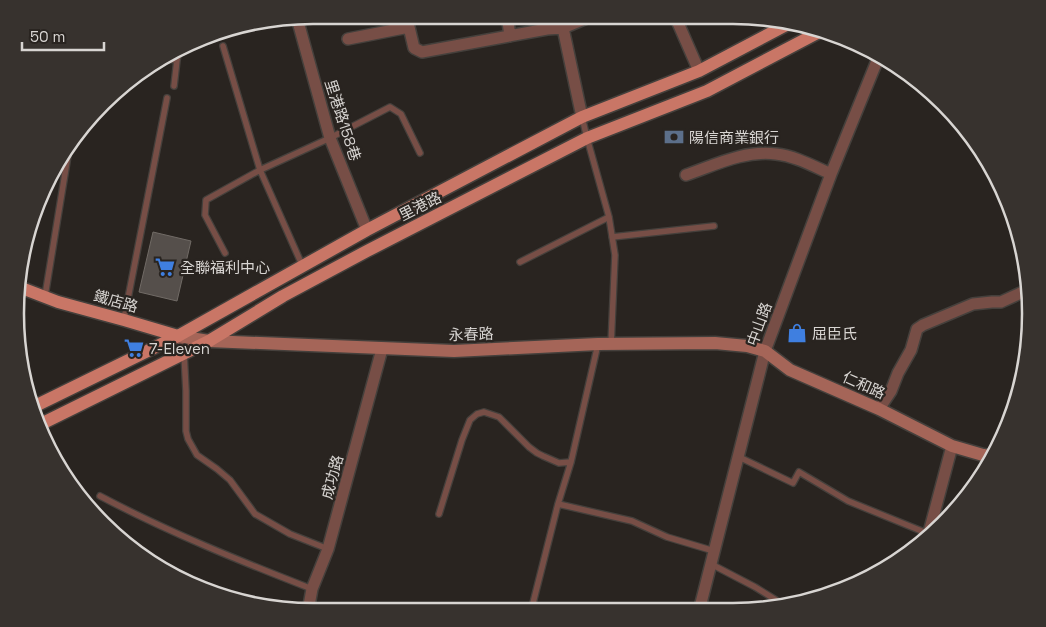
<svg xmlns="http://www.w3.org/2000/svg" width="1046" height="627" viewBox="0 0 1046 627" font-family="'Space Grotesk','Noto Sans TC',sans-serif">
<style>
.building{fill:#554f4b;stroke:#716b66}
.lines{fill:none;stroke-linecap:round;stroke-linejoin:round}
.lane-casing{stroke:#45403c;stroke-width:8}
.street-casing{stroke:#45403c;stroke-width:14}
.secondary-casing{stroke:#45403c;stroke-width:15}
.primary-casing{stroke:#45403c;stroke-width:15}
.lane{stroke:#774e46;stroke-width:5.5}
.street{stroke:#774e46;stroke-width:11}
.secondary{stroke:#a56558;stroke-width:12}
.primary{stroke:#c97666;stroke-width:12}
.labels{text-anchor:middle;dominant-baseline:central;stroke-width:4.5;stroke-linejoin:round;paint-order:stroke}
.street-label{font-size:15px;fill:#d8d5d2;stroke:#292420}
.poi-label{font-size:15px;fill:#d8d5d2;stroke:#292420;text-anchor:start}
.rim{fill:none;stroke:#d8d5d2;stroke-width:2.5}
</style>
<rect width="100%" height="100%" fill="#292420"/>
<path class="building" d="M153,232L191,241L177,301L139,292Z"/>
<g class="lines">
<defs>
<path id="lane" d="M223,46L260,170L303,267
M165,59L177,60
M174,86L177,60L179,51
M582,117L587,138L609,217L615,255L611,345
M612,237L714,226
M225,253L205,215L206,200L260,170L330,138L390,107L401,114L420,153
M520,262L609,217
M45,296L70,143
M124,319L167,98
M178,336L184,353L186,391V431L188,439L197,455L217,469L230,480L255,514L290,534L328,549
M739,457L793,483L799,472L848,501L929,534
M100,496C168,532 240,561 312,589
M558,504L632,521L667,537L714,551
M439,514L462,440L470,420L477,414L484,412L499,417L529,447L537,453L543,456L559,463L571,462
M711,564L755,587L784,605
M531,611L558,504L571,462L598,344"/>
<path id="street" d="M507,15L510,36
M675,16L699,71
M297,18L330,138L367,230
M563,28L582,117
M547,29V15
M348,39L409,27L414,48L422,52L547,29L563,28L594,15
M686,175C715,165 744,150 776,154C795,156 813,166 831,174
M879,409L891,391L898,373L911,350L917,329L923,325L973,304L992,302H1001L1025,291
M927,540L952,446
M308,611L312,589L328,549L382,349
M699,611L765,351L831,174L879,56"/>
<path id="secondary" d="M178,336L209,341L454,351L598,344L715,343L747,346L765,351L790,370L879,409L952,446L983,455L990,456"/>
<path id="primary" d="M19,287L58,302L124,320L178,336
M31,408L178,336L367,230L582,117L699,71L790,23
M39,425L209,341L283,296L367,251L587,138L707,91L823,30"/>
</defs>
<use href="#lane" class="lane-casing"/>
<use href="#street" class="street-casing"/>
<use href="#secondary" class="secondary-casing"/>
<use href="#primary" class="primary-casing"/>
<use href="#lane" class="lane"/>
<use href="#street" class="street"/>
<use href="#secondary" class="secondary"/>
<use href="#primary" class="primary"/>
</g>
<defs>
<symbol id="bank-bare" viewBox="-9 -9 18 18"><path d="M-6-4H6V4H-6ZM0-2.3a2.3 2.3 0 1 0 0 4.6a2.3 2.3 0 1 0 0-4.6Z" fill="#5c6f8a" stroke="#292420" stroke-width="2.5" paint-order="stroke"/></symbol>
<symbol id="supermarket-bare" viewBox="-9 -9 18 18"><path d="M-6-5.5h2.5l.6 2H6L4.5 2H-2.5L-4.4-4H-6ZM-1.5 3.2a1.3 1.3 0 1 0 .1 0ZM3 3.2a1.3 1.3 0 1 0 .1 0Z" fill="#3f7fe0" stroke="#292420" stroke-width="2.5" paint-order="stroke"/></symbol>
<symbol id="shop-bare" viewBox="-9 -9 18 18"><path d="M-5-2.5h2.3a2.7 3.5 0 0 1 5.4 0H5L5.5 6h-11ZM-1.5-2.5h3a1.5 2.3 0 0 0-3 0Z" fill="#3f7fe0" stroke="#292420" stroke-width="2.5" paint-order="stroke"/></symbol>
</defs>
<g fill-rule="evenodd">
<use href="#bank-bare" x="660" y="123" width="28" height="28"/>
<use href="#supermarket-bare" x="151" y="253" width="28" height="28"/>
<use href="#shop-bare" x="783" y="319" width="28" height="28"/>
<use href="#supermarket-bare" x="120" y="334" width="28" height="28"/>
</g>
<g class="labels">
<g class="street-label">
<text transform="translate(343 120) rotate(72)">里港路158巷</text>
<text transform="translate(420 206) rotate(-27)">里港路</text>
<text transform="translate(116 301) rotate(16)">鐵店路</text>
<text transform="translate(759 324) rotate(-70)">中山路</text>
<text transform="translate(471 334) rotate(-2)">永春路</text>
<text transform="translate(864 385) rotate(24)">仁和路</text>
<text transform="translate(332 477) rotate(-75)">成功路</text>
</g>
<g class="poi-label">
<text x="689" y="137">陽信商業銀行</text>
<text x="180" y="267">全聯福利中心</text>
<text x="812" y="333">屈臣氏</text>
<text x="149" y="348">7-Eleven</text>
</g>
</g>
<path d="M0 0H1046V627H0ZM313 24H733A289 289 0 0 1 1022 313V314A289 289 0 0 1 733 603H313A289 289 0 0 1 24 314V313A289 289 0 0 1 313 24Z" fill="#37322e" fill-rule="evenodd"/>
<path class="rim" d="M313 24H733A289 289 0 0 1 1022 313V314A289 289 0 0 1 733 603H313A289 289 0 0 1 24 314V313A289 289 0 0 1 313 24Z"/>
<path d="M22 42v8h82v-8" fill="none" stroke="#d8d5d2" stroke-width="2.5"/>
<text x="30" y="42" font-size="15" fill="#d8d5d2" stroke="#292420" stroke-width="4" paint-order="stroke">50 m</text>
</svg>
